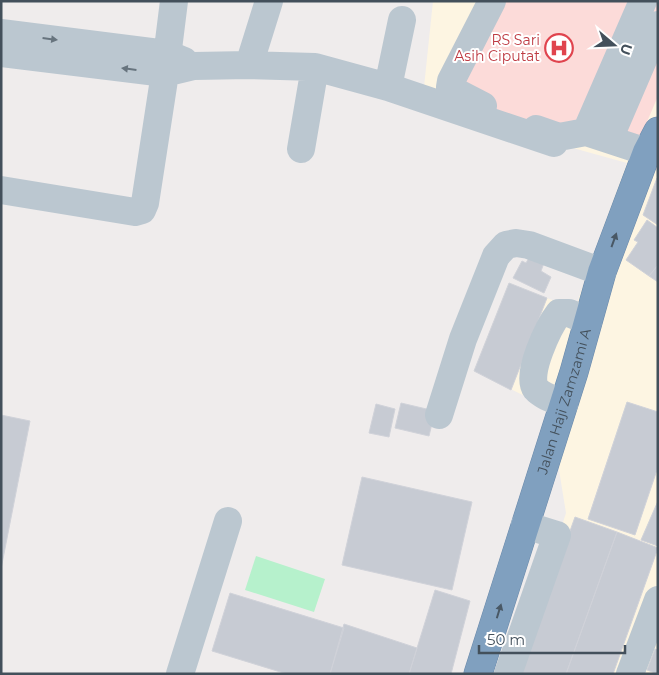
<svg xmlns="http://www.w3.org/2000/svg" width="659" height="675" viewBox="0 0 659 675" font-family="Montserrat,sans-serif">
<style>
.commercial{fill:#fdf5e2}
.medical{fill:#fcdbd9}
.green{fill:#b6f1cc}
.building{fill:#c7cbd3;stroke:#d0d2d9}
.lines{fill:none;stroke-linecap:round;stroke-linejoin:round}
.highway-casing{stroke:#6b8aab;stroke-width:29}
.minor{stroke:#bbc7d0;stroke-width:28}
.highway{stroke:#80a0bf;stroke-width:28}
.oneway{fill:#67747e}
.oneway2{fill:#495865}
.labels{text-anchor:middle;dominant-baseline:central;stroke-width:4;stroke-linejoin:round;paint-order:stroke}
.health-label{font-size:14px;fill:#be3a42;stroke:#fff;text-anchor:end}
.street-label{font-size:14px;fill:#43505b;stroke:#fff}
</style>
<rect width="100%" height="100%" fill="#efecec"/>
<path class="commercial" d="M433,1H658V674H513L566,513L549,408L474,371L509,283L575,309L598,242L627,163L422,106Z"/>
<path class="medical" d="M482,1H658V96L632,157L438,98Z"/>
<path class="green" d="M256,556L325,579L314,612L245,590Z"/>
<path class="building" d="M657,178H658V225L643,215Z
M647,220L658,228V265L649,276L626,260L638,242L634,240Z
M530,256L544,263L541,271L551,277L544,293L513,278L522,261L526,263Z
M658,265V282L649,276Z
M509,283L547,298L511,390L474,371Z
M627,402L658,412V467L635,535L588,519Z
M401,403L435,411L429,436L395,428Z
M376,404L395,409L389,437L369,433Z
M1,415L30,421L1,569Z
M362,477L472,502L452,590L342,565Z
M658,501V546L641,540Z
M575,517L617,532L566,674H519Z
M617,532L658,548L613,674H566Z
M435,590L470,601L451,674H409Z
M230,593L344,628L330,674H287L212,651Z
M344,624L417,648L409,674H330Z
M655,649L658,650V674L647,670Z"/>
<g class="lines">
<defs>
<g id="highway">
<path id="s1" d="M478,674L574,372L602,272L647,152L658,131"/>
</g>
</defs>
<use href="#highway" class="highway-casing"/>
<path class="minor" d="M643,1L586,132L647,152
M1,33L167,54L184,61
M1,53L165,73L194,66L249,65L315,67L388,87L554,143
M249,65L269,1
M388,87L402,20
M483,106L454,91L450,87L451,81L492,1
M536,129L559,137L586,132
M609,139L658,25
M301,149L315,67
M1,190L135,212L142,210L145,203L165,73L174,1
M564,404C556,400 542,396 536,389C525,375 549,326 559,313H569L588,321
M439,415L463,339L496,256L506,245L516,243L529,245L602,272
M180,674L228,521
M508,674L557,535L525,525
M630,674L658,600"/>
<use href="#highway" class="highway"/>
</g>
<defs><path id="oneway-solid" d="M-6-.8H1V-3.2L6.5 0L1 3.2V.8H-6Z" transform="scale(1.25)"/></defs>
<g class="oneway">
<use href="#oneway-solid" transform="translate(50 39) rotate(7)"/>
<use href="#oneway-solid" transform="translate(129 69) rotate(-173)"/>
</g>
<g class="oneway2">
<use href="#oneway-solid" transform="translate(614 240) rotate(-70)"/>
<use href="#oneway-solid" transform="translate(499 611) rotate(-73)"/>
</g>
<defs>
<symbol id="hospital-ring" viewBox="-11 -11 22 22"><circle r="9.5" fill="#fff" stroke="#e0444e" stroke-width="1.5"/><path d="M-5-5h3v3.5h4V-5h3V5h-3V1.5h-4V5h-3Z" fill="#e0444e"/></symbol>
</defs>
<g fill-rule="evenodd">
<use href="#hospital-ring" x="543" y="32" width="32" height="32"/>
</g>
<g class="labels">
<g class="health-label">
<text x="540" y="40">RS Sari<tspan x="540" dy="16">Asih Ciputat</tspan></text>
</g>
<g class="street-label">
<text stroke="none"><textPath href="#s1" startOffset="286">Jalan Haji Zamzami A</textPath></text>
</g>
</g>
<rect width="659" height="675" fill="none" stroke="#43505b" stroke-width="5"/>
<g transform="translate(614 45) rotate(109)" stroke="#ffffff" stroke-width="4" paint-order="stroke">
<path d="M0-4L9 19L0 12L-9 19Z" fill="#43505b"/>
<text y="-8" font-size="14" font-weight="bold" text-anchor="middle" fill="#43505b">U</text>
</g>
<path d="M479 645v8h146v-8" fill="none" stroke="#43505b" stroke-width="2.5"/>
<text x="487" y="645" font-size="15" fill="#43505b" stroke="#ffffff" stroke-width="4" paint-order="stroke">50 m</text>
</svg>
